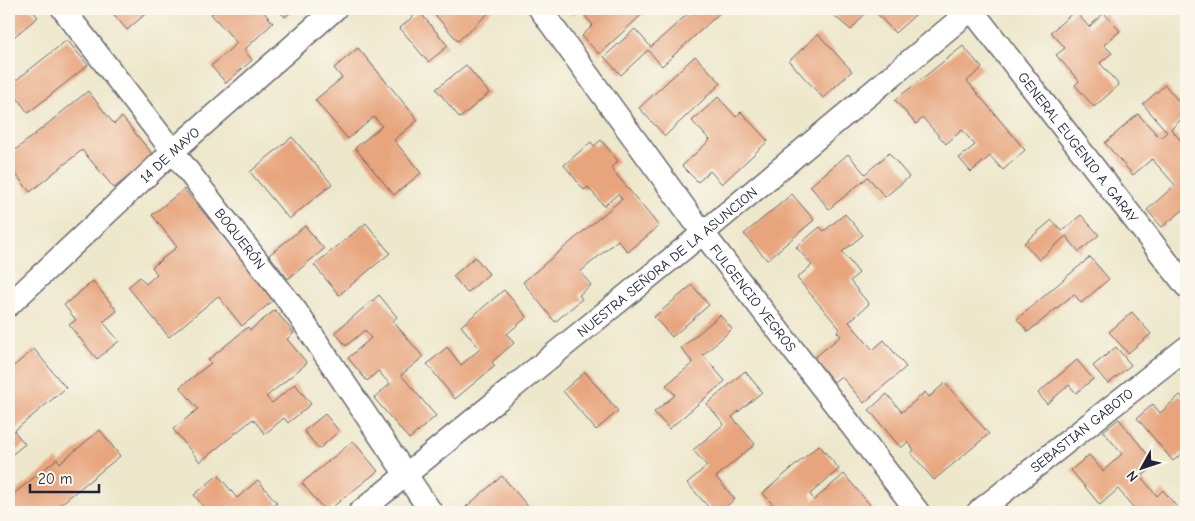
<svg xmlns="http://www.w3.org/2000/svg" width="1195" height="521" viewBox="0 0 1195 521" font-family="'Comic Neue',sans-serif">
<style>
.building{fill:#e7a47d}
.lines{fill:none;stroke-linecap:round;stroke-linejoin:round}
.minor-casing{stroke:#69676d;stroke-width:25}
.minor{stroke:#fff;stroke-width:22}
.labels{text-anchor:middle;dominant-baseline:central;stroke-width:5;stroke-linejoin:round;paint-order:stroke}
.street-label{font-size:14px;fill:#22223b;stroke:#fbf7ec}
</style>
<rect width="100%" height="100%" fill="#fbf7ec"/>
<filter id="ink" filterUnits="userSpaceOnUse"><feTurbulence type="fractalNoise" baseFrequency=".02" numOctaves="2"/><feDisplacementMap in="SourceGraphic" scale="10" xChannelSelector="R" yChannelSelector="G"/><feConvolveMatrix kernelMatrix="1 2 1 2 8 2 1 2 1" color-interpolation-filters="sRGB"/></filter>
<filter id="wash" filterUnits="userSpaceOnUse"><feTurbulence type="fractalNoise" baseFrequency=".0096" numOctaves="4" result="noise"/><feDisplacementMap in="SourceGraphic" scale="20" xChannelSelector="R" yChannelSelector="G"/><feGaussianBlur stdDeviation="1.12" result="paint"/><feColorMatrix in="noise" values="0 0 0 0 0 0 0 0 0 0 0 0 0 0 0 0 0 1.4 0 .05"/><feComposite in="paint" operator="in"/></filter>
<g filter="url(#wash)">
<rect width="100%" height="100%" fill="#ede7cb"/>
<g id="blocks">
<path class="building" d="M9,9H31L38,17L9,41Z
M111,9H151L127,30L110,10Z
M217,9H261L273,23L244,50L252,60L226,83L211,66L237,43L211,14Z
M277,9H295L285,17Z
M430,9H493L458,41Z
M566,9H579L572,15Z
M591,9H648L599,54L582,36L593,25L584,15Z
M693,9H724L662,66L648,50L621,75L604,57L635,29L651,47Z
M826,9H869L851,30Z
M873,9H922L895,33Z
M419,11L448,46L428,62L400,28Z
M1075,11L1089,27L1104,13L1120,31L1104,45L1112,53L1100,63L1119,85L1094,107L1075,85L1079,81L1056,55L1065,48L1051,32Z
M818,34L852,71L823,98L789,61Z
M67,40L88,65L28,113L9,86Z
M963,46L982,68L967,81L1025,150L1003,170L990,156L971,172L959,158L975,145L962,130L946,144L923,118L916,124L895,100Z
M358,48L418,120L394,140L421,173L394,195L355,148L382,126L374,117L348,139L315,100L342,78L334,68Z
M695,56L721,83L665,136L639,108Z
M466,65L489,93L460,118L436,89Z
M1165,85L1186,110V115L1171,129L1186,147V214L1183,210L1162,227L1147,210L1175,185L1152,159L1133,175L1105,143L1138,114L1160,138L1167,132L1143,104Z
M88,91L114,124L122,117L154,156L114,188L82,150L30,192L9,166V155Z
M718,97L736,117L741,112L768,141L722,184L710,171L698,182L682,166L710,140L692,121Z
M292,137L332,184L289,219L250,172Z
M601,140L618,161L611,168L659,226L628,252L618,240L580,272L591,285L579,295L582,299L555,322L523,282L622,199L618,194L604,206L588,187L584,190L564,165L591,142L594,146Z
M889,153L909,177L885,197L868,177L829,209L810,186L848,154L865,174Z
M184,189L275,299L242,326L218,296L169,337L128,287L140,277L146,284L157,274L152,267L177,247L152,215Z
M792,194L814,220L767,260L744,234Z
M845,214L863,235L842,252L859,273L850,281L869,304L849,322L873,350L884,340L906,367L864,403L841,376L834,382L814,358L841,336L837,332L840,329L797,278L812,265L796,247L820,227L824,231Z
M1081,215L1099,235L1079,252L1066,236L1039,260L1024,243L1052,220L1062,231Z
M366,223L390,253L339,295L314,265Z
M305,226L324,249L288,279L269,255Z
M475,257L489,274L467,293L453,276Z
M1090,257L1109,279L1081,303L1074,294L1028,332L1017,319Z
M93,281L117,311L103,322L119,341L97,359L69,325L76,320L64,305Z
M692,285L709,305L672,337L654,317Z
M504,290L527,317L507,334L514,343L492,362L495,366L455,399L427,364L447,347L461,365L480,349L461,326Z
M379,295L397,317L393,321L423,357L401,375L436,416L409,439L374,398L390,384L378,371L367,381L348,358L371,338L365,330L346,346L335,332Z
M275,310L294,333L287,339L307,363L266,397L272,403L295,384L311,404L288,423L284,418L265,434L253,419L200,462L173,429L198,409L180,387L211,363L208,360L248,327L250,330Z
M1132,312L1151,334L1128,353L1109,332Z
M720,315L732,329L703,355L725,381L669,429L654,412L675,395L666,385L693,363L681,348Z
M1116,347L1131,365L1108,384L1093,366Z
M34,349L66,388L14,431L25,444L9,457V370Z
M1077,360L1093,379L1076,393L1069,385L1047,404L1038,393Z
M745,371L762,392L732,417L755,444L716,477L735,499L719,512H713L687,483L707,466L693,450L724,424L707,404Z
M585,372L618,411L596,430L563,391Z
M945,383L989,434L934,480L911,453L914,450L908,442L901,448L869,410L887,394L902,412L925,392L929,397Z
M1180,395L1186,402V450L1173,461L1137,418L1153,404L1160,413Z
M325,414L339,431L319,449L304,431Z
M1119,419L1156,465L1141,477L1157,496L1163,490L1181,512H1144L1141,509L1137,512L1118,489L1100,505L1071,470L1089,455L1103,471L1122,454L1103,431Z
M100,430L120,456L51,512H9V493L11,496L57,459L60,463Z
M353,441L378,471L326,512L302,483Z
M819,445L839,469L810,494L814,500L844,474L876,512H796L793,508L788,512H779L763,493Z
M218,475L237,498L258,480L277,503L266,512H248L247,510L244,512H208L194,495Z
M502,476L533,512H462L461,511Z"/>
</g>
</g>
<g filter="url(#ink)">
<use href="#blocks" fill-opacity="0" stroke="#69676d" stroke-width="1"/>
<g class="lines">
<defs>
<g id="minor">
<path id="s1" d="M63,9L296,311L431,512"/>
<path id="s2" d="M540,9L703,233L918,512"/>
<path id="s3" d="M971,9L1186,286"/>
<path id="s4" d="M9,305L172,152L335,9"/>
<path id="s5" d="M360,512L703,233L972,9"/>
<path id="s6" d="M978,512L1186,348"/>
</g>
</defs>
<use href="#minor" class="minor-casing"/>
<use href="#minor" class="minor"/>
</g>
</g>
<g class="labels">
<g class="street-label">
<text stroke="none"><textPath href="#s3" startOffset="175">GENERAL EUGENIO A. GARAY</textPath></text>
<text stroke="none"><textPath href="#s4" startOffset="220">14 DE MAYO</textPath></text>
<text stroke="none"><textPath href="#s1" startOffset="290">BOQUERÓN</textPath></text>
<text stroke="none"><textPath href="#s5" startOffset="396">NUESTRA SEÑORA DE LA ASUNCION</textPath></text>
<text stroke="none"><textPath href="#s2" startOffset="359">FULGENCIO YEGROS</textPath></text>
<text stroke="none"><textPath href="#s6" startOffset="132">SEBASTIAN GABOTO</textPath></text>
</g>
</g>
<rect width="1195" height="521" fill="none" stroke="#fbf7ec" stroke-width="30"/>
<g transform="translate(1142 468) rotate(230)" stroke="#fbf7ec" stroke-width="4" paint-order="stroke">
<path d="M0-4L9 19L0 12L-9 19Z" fill="#22223b"/>
<text y="-8" font-size="14" font-weight="bold" text-anchor="middle" fill="#22223b">N</text>
</g>
<path d="M30 484v8h69v-8" fill="none" stroke="#22223b" stroke-width="2.5"/>
<text x="38" y="484" font-size="15" fill="#22223b" stroke="#fbf7ec" stroke-width="4" paint-order="stroke">20 m</text>
</svg>
